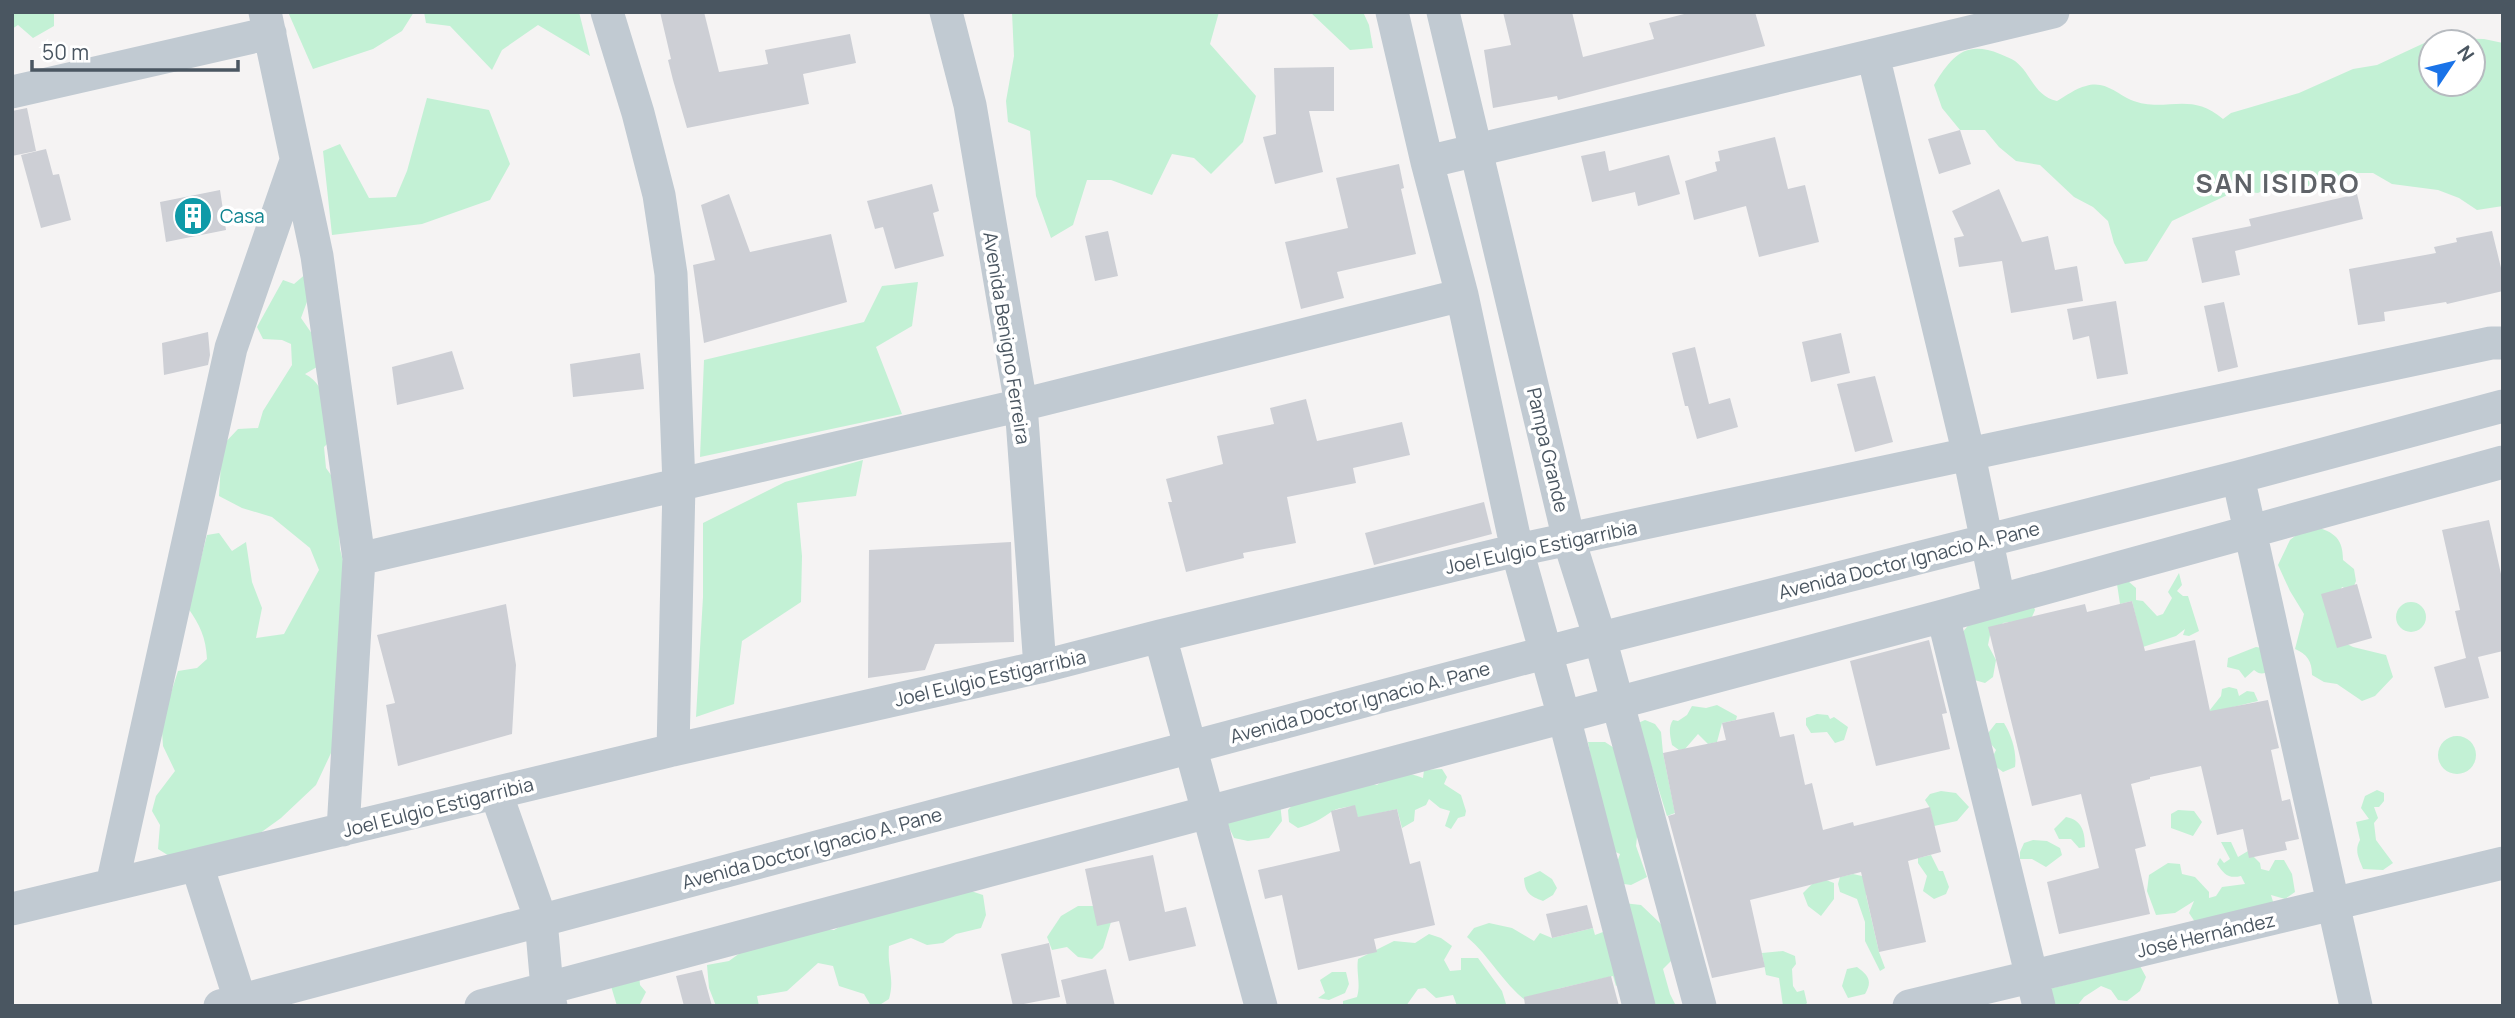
<svg xmlns="http://www.w3.org/2000/svg" width="2515" height="1018" viewBox="0 0 2515 1018" font-family="Manrope,sans-serif">
<style>
.green{fill:#c3f1d5;fill-rule:evenodd}
.building{fill:#cdcfd5}
.lines{fill:none;stroke-linecap:round;stroke-linejoin:round}
.minor{stroke:#c1cad2;stroke-width:33}
.labels{text-anchor:middle;dominant-baseline:central;stroke-width:7;stroke-linejoin:round;paint-order:stroke}
.culture-label{font-size:19px;fill:#0d838f;stroke:#fff;text-anchor:start}
.street-label{font-size:19px;fill:#4a5661;stroke:#fff}
.district-label{font-size:26px;font-weight:bold;letter-spacing:2px;fill:#5f6368;stroke:#fff}
</style>
<rect width="100%" height="100%" fill="#f5f3f3"/>
<path class="green" d="M12,12H54V26L33,38L18,25L12,29Z
M288,12H414L402,31L373,49L313,69Z
M424,12H579L590,56L538,25L502,50L492,70L450,26L426,23Z
M1012,12H1219L1210,44L1256,96L1243,142L1211,174L1194,158L1172,154L1152,195L1111,180H1087L1073,225L1051,238L1036,196L1030,131L1008,122L1006,101L1014,56Z
M1310,12H1363L1369,25L1373,48L1350,50Z
M2435,38L2484,39L2503,43V206L2477,210L2459,198L2438,190L2392,184L2373,173H2350L2306,187L2278,183L2258,193L2236,191L2172,221L2147,261L2125,264L2114,243L2108,221L2093,207L2074,197L2040,165L2016,161L1999,147L1985,130H1960L1942,108L1934,85C1952,56 1965,40 2000,54C2004,56 2011,58 2015,61C2032,74 2033,95 2057,101C2066,96 2076,88 2086,86C2104,80 2116,93 2131,100C2165,114 2189,90 2223,119L2231,113L2299,93L2353,69L2377,65ZM2431,42H2473V84H2431Z
M427,98L489,110L510,164L490,200L422,224L332,235L323,151L340,144L369,198L396,197L407,171Z
M308,272V299L301,318L317,341L322,364L305,374C329,387 328,416 331,440L324,447L326,468L336,482L340,549L356,613L339,736L316,785L281,818L249,841L174,859L158,849L160,825L152,811L156,796L175,771L163,746L161,716L170,696L178,671L197,668L207,659C206,638 200,625 188,608L207,535L219,533L232,551L246,542L252,582L262,608L256,638L284,634L319,570L310,548L272,517L242,508L219,496L222,446L238,429L258,428L263,411L292,365L291,344L282,340L263,339L257,327L283,280L294,284Z
M918,282L912,326L876,347L902,414L700,457L704,360L864,322L882,286Z
M863,460L856,496L797,503L802,556L801,602L742,641L734,704L696,717L703,597V523L785,482Z
M2309,525C2331,531 2343,535 2343,560L2354,569L2356,581L2352,591L2342,587L2336,598L2337,639L2353,647L2386,655L2393,677L2375,696L2362,701L2337,684L2324,682L2312,675C2312,661 2307,654 2295,649L2304,614L2290,591L2278,565L2290,540Z
M2179,573L2182,585L2177,591L2183,596H2188L2199,631L2189,636L2183,635L2185,629L2176,636L2143,647L2132,601L2120,604L2117,584L2128,581L2136,588V600L2143,601L2157,616L2163,614L2172,598L2168,592Z
M2032,602L2035,610L2031,619L2003,623L1997,631L1990,635L1988,645L1996,660L1993,677L1985,683L1967,678L1961,634L1977,615Z
M2396 617a15 15 0 1 1 30 0a15 15 0 1 1-30 0Z
M2256,647L2263,648L2274,668C2267,672 2262,677 2254,670L2245,678L2239,670L2227,667L2228,658Z
M2229,687L2237,689L2239,696L2247,691L2254,692L2258,701L2233,707L2202,720L2221,696L2222,689Z
M1717,705L1737,716L1736,720L1722,723L1717,742L1708,744L1698,734L1685,749L1679,750L1672,745C1670,736 1668,727 1673,720L1678,721L1687,715L1692,706L1706,708Z
M1817,714L1828,715L1830,719L1834,717L1848,727L1844,740L1835,743L1827,732L1811,733L1806,725V718Z
M1645,720L1655,724L1661,732L1663,753L1675,813L1667,816L1638,723Z
M1996,723H2004C2012,736 2017,753 2015,767L2003,772L1995,766L1992,758L1996,750L1985,737Z
M2438 755a19 19 0 1 1 38 0a19 19 0 1 1-38 0Z
M1588,742H1605L1625,755L1640,809L1636,846L1647,877L1631,885L1624,884L1616,865L1620,854L1600,845L1604,832Z
M1442,769L1447,777L1444,784L1461,795L1466,811L1465,816L1458,818L1451,829L1445,826L1450,811L1440,808L1429,799L1426,805L1415,810L1414,821L1402,828L1397,809L1358,818L1354,806C1347,807 1336,808 1331,812C1320,820 1312,824 1298,828L1289,822L1288,810L1295,802L1363,782L1377,785C1394,773 1402,770 1423,778L1424,770Z
M2377,790L2384,793V801L2379,807H2374L2378,818L2374,823L2376,840L2393,863L2383,870L2363,869C2359,858 2354,851 2360,840L2356,822L2369,819L2361,808L2365,796Z
M1941,791L1956,793L1969,807L1957,821L1934,826L1930,808L1925,800L1930,794Z
M1280,803L1282,821L1269,838L1248,841L1234,838L1226,821Z
M2178,810L2194,811L2202,822L2193,836L2171,828V814Z
M2066,817C2082,820 2085,832 2085,847L2079,848L2071,839H2059L2054,829Z
M2033,840L2047,841L2060,848L2062,855L2046,867L2032,859H2020V852L2024,843Z
M2221,842H2231L2238,857L2248,851L2260,863L2261,869L2269,871L2275,860H2284L2292,874L2295,892L2285,899L2271,895L2274,905L2195,922L2189,913L2194,901L2175,913L2156,915L2147,891L2149,875L2168,863L2180,864L2182,874L2195,877L2209,892V898L2216,896L2222,887L2245,884L2241,876C2228,879 2224,874 2217,864L2220,858L2224,863L2230,859Z
M1931,855L1939,871H1943L1949,887L1946,894L1934,899L1923,891L1927,876L1918,863V858Z
M1540,871L1552,879L1557,888L1553,895L1543,901C1530,896 1525,893 1524,878Z
M1853,874L1862,876L1869,887L1866,895L1879,952L1885,968L1880,971L1865,941V922L1857,899L1840,892L1838,884L1840,877Z
M1826,880L1834,883V899L1821,916L1808,906L1803,893L1812,884Z
M965,889L983,895L986,915L981,928L956,934L943,943L927,945L911,938L889,946C887,967 895,978 889,999L878,1006H871L864,994L839,986L833,966L818,963L787,991L757,996L759,1006H716L709,988L707,965L729,961L740,953L817,929L834,930L854,919Z
M1623,903L1641,905L1660,923L1671,940V961L1663,969L1670,994L1676,1006H1646Z
M1078,906H1095L1111,922L1103,948L1092,959L1078,957L1067,947L1052,950L1047,937L1061,916Z
M1489,923L1512,928L1534,941L1540,933L1552,938L1593,928L1595,935L1603,932L1625,979L1616,986L1613,976L1557,989L1533,1006C1505,988 1492,958 1467,937L1474,928Z
M1429,934L1441,938L1452,946L1444,960L1450,971L1461,970V958H1478L1502,991L1506,1004L1504,1006H1457L1453,995L1436,998L1425,988L1418,989L1406,1006H1343V1001L1357,997C1361,984 1356,973 1358,959L1394,941L1415,943Z
M1783,951L1795,956L1796,964L1792,969L1793,986L1797,992L1804,990L1807,1003L1804,1006H1783L1779,978L1766,975L1762,953Z
M2140,966L2146,977L2140,991L2127,1001L2118,1000L2111,990L2101,986L2084,997L2077,1006H2042L2045,990Z
M1857,967C1868,975 1873,981 1865,994L1848,998L1842,986L1847,969Z
M1332,972H1346L1349,984L1345,993L1329,1000L1318,998L1325,993L1320,980Z
M639,974L640,985L646,992L640,1004L617,1006L611,986Z"/>
<path class="building" d="M660,12H704L719,72L768,64L765,50L850,34L856,63L803,74L809,104L687,128L673,80L668,60L671,59Z
M1503,12H1572L1583,57L1654,39L1649,23L1692,12H1755L1765,46L1558,100L1557,96L1493,108L1484,50L1511,45Z
M1334,67V111H1309L1323,172L1275,184L1263,137L1276,134L1274,68Z
M27,108L36,151L12,156V111Z
M1960,130L1971,164L1939,174L1928,139Z
M1775,137L1788,189L1805,185L1819,242L1759,257L1746,206L1694,220L1685,181L1717,171L1715,162L1720,161L1718,151Z
M46,149L53,175L59,174L71,220L41,228L21,155Z
M1605,151L1609,171L1669,155L1680,194L1638,206L1635,192L1592,202L1581,156Z
M1399,164L1404,188L1401,189L1416,254L1337,272L1344,298L1301,309L1285,242L1348,228L1336,178Z
M932,184L939,211L933,213L944,256L895,269L883,227L875,229L867,201Z
M1999,189L2022,242L2048,236L2055,270L2077,266L2083,301L2011,313L2002,261L1959,267L1954,238L1964,236L1952,211Z
M220,190L226,230L166,242L160,202Z
M729,194L750,252L831,234L847,302L704,343L693,265L715,260L701,205Z
M2357,194L2363,219L2235,251L2240,275L2202,283L2192,238L2251,226L2249,219Z
M1108,231L1118,276L1095,281L1085,236Z
M2492,231L2503,276V291L2447,304L2446,302L2384,312L2385,321L2358,325L2349,269L2436,253L2434,247L2457,242L2456,238Z
M2116,301L2128,374L2097,379L2089,336L2073,340L2067,309Z
M2224,302L2238,367L2218,372L2204,306Z
M208,332L210,355L208,365L164,375L162,343Z
M1841,333L1850,373L1811,382L1802,342Z
M1695,347L1709,404L1730,398L1738,427L1697,439L1688,406H1685L1672,353Z
M452,351L464,389L397,405L392,367Z
M640,353L644,389L573,397L570,364Z
M1875,376L1893,442L1855,452L1837,384Z
M1306,399L1317,441L1402,422L1410,455L1353,468L1356,483L1287,497L1296,543L1243,553L1244,558L1186,572L1168,502H1172L1166,479L1223,464L1217,436L1274,424L1270,408Z
M1484,502L1492,534L1374,565L1365,533Z
M2489,520L2503,583V651L2478,657L2489,698L2445,708L2434,667L2466,658L2455,611L2460,610L2442,530Z
M1011,542L1014,642L935,644L925,670L868,678L869,550Z
M2357,584L2372,638L2337,648L2321,594Z
M2132,601L2145,651L2195,640L2210,711L2268,700L2279,748L2271,750L2282,801L2290,799L2299,839L2285,842L2287,850L2249,858L2243,829L2217,835L2201,766L2150,777V779L2131,784L2146,846L2135,849L2150,914L2059,934L2047,882L2099,868L2081,794L2032,806L1988,627L2085,604L2087,612Z
M506,604L516,665L512,734L398,766L386,705L395,703L377,635Z
M1929,640L1947,713L1942,714L1950,749L1876,766L1850,661Z
M1774,712L1780,737L1794,734L1805,785L1812,783L1823,830L1853,822L1854,826L1930,807L1941,852L1908,861L1926,942L1879,952L1861,872L1750,900L1765,967L1712,978L1668,816L1675,814L1663,753L1726,740L1722,723Z
M1355,805L1358,817L1397,809L1410,864L1420,861L1435,925L1374,939L1377,952L1298,970L1282,895L1265,899L1258,870L1340,851L1331,811Z
M1153,855L1165,912L1186,907L1196,946L1129,961L1119,921L1097,926L1085,869Z
M1587,905L1593,928L1552,938L1546,914Z
M1049,943L1060,997L1013,1006L1001,954Z
M1106,969L1115,1006H1067L1061,980Z
M702,970L712,1006H684L676,976Z
M1611,976L1619,1006H1525L1524,997Z"/>
<g class="lines">
<path class="minor" d="M265,12L317,256L359,559L343,830
M607,12L638,113L659,195L671,274L679,485L673,750
M946,12L970,105L1021,405L1040,667
M1392,12L1427,162L1462,295L1517,550L1564,717L1639,1006
M1443,12L1569,540L1600,638L1700,1006
M1873,55L1969,455L1999,600
M12,92L270,33
M1427,162L2053,12
M2238,477L2356,1006
M359,559L1021,405L1462,295
M1943,616L2039,1006
M1160,636L1261,1006
M496,793L541,920L547,988L551,1006
M197,865L242,1006
M112,885L231,348L296,161
M12,909L673,750L1040,667L1160,636L1517,550L2491,343H2503
M220,1006L1574,645L2238,477L2503,406
M481,1006L1943,616L2503,462
M1909,1006L2503,863"/>
</g>
<defs>
<symbol id="building-disc" viewBox="-11 -11 22 22"><circle r="9.5" fill="#0f9aa8" stroke="#fff"/><path d="M-4-6H4V6H1V3H-1V6H-4ZM-2.5-4.3h1.7v1.8h-1.7ZM.8-4.3h1.7v1.8H.8ZM-2.5-1h1.7V.8h-1.7ZM.8-1h1.7V.8H.8Z" fill="#fff"/></symbol>
</defs>
<g fill-rule="evenodd">
<use href="#building-disc" x="171" y="194" width="44" height="44"/>
</g>
<g class="labels">
<g class="culture-label">
<text x="220" y="216">Casa</text>
</g>
<g class="street-label">
<text transform="translate(1007 338) rotate(81)">Avenida Benigno Ferreira</text>
<text transform="translate(1548 450) rotate(77)">Pampa Grande</text>
<text transform="translate(1541 547) rotate(-12)">Joel Eulgio Estigarribia</text>
<text transform="translate(1909 560) rotate(-14)">Avenida Doctor Ignacio A. Pane</text>
<text transform="translate(990 678) rotate(-13)">Joel Eulgio Estigarribia</text>
<text transform="translate(1360 702) rotate(-15)">Avenida Doctor Ignacio A. Pane</text>
<text transform="translate(438 807) rotate(-14)">Joel Eulgio Estigarribia</text>
<text transform="translate(812 848) rotate(-15)">Avenida Doctor Ignacio A. Pane</text>
<text transform="translate(2206 935) rotate(-13)">José Hernández</text>
</g>
<g class="district-label">
<text x="2278" y="183">SAN ISIDRO</text>
</g>
</g>
<rect width="2515" height="1018" fill="none" stroke="#4a5661" stroke-width="28"/>
<g transform="translate(2452 63) rotate(55)"><circle r="33" fill="#ffffff" stroke="#b7bbc0" stroke-width="2"/>
<path d="M0-5L12 26L0 18L-12 26Z" fill="#1a73e8"/>
<text y="-10" font-size="19" font-weight="bold" text-anchor="middle" fill="#4a5661">N</text>
</g>
<path d="M32 60v10h206v-10" fill="none" stroke="#4a5661" stroke-width="3.5"/>
<text x="42" y="60" font-size="21" fill="#4a5661" stroke="#ffffff" stroke-width="5" paint-order="stroke">50 m</text>
</svg>
